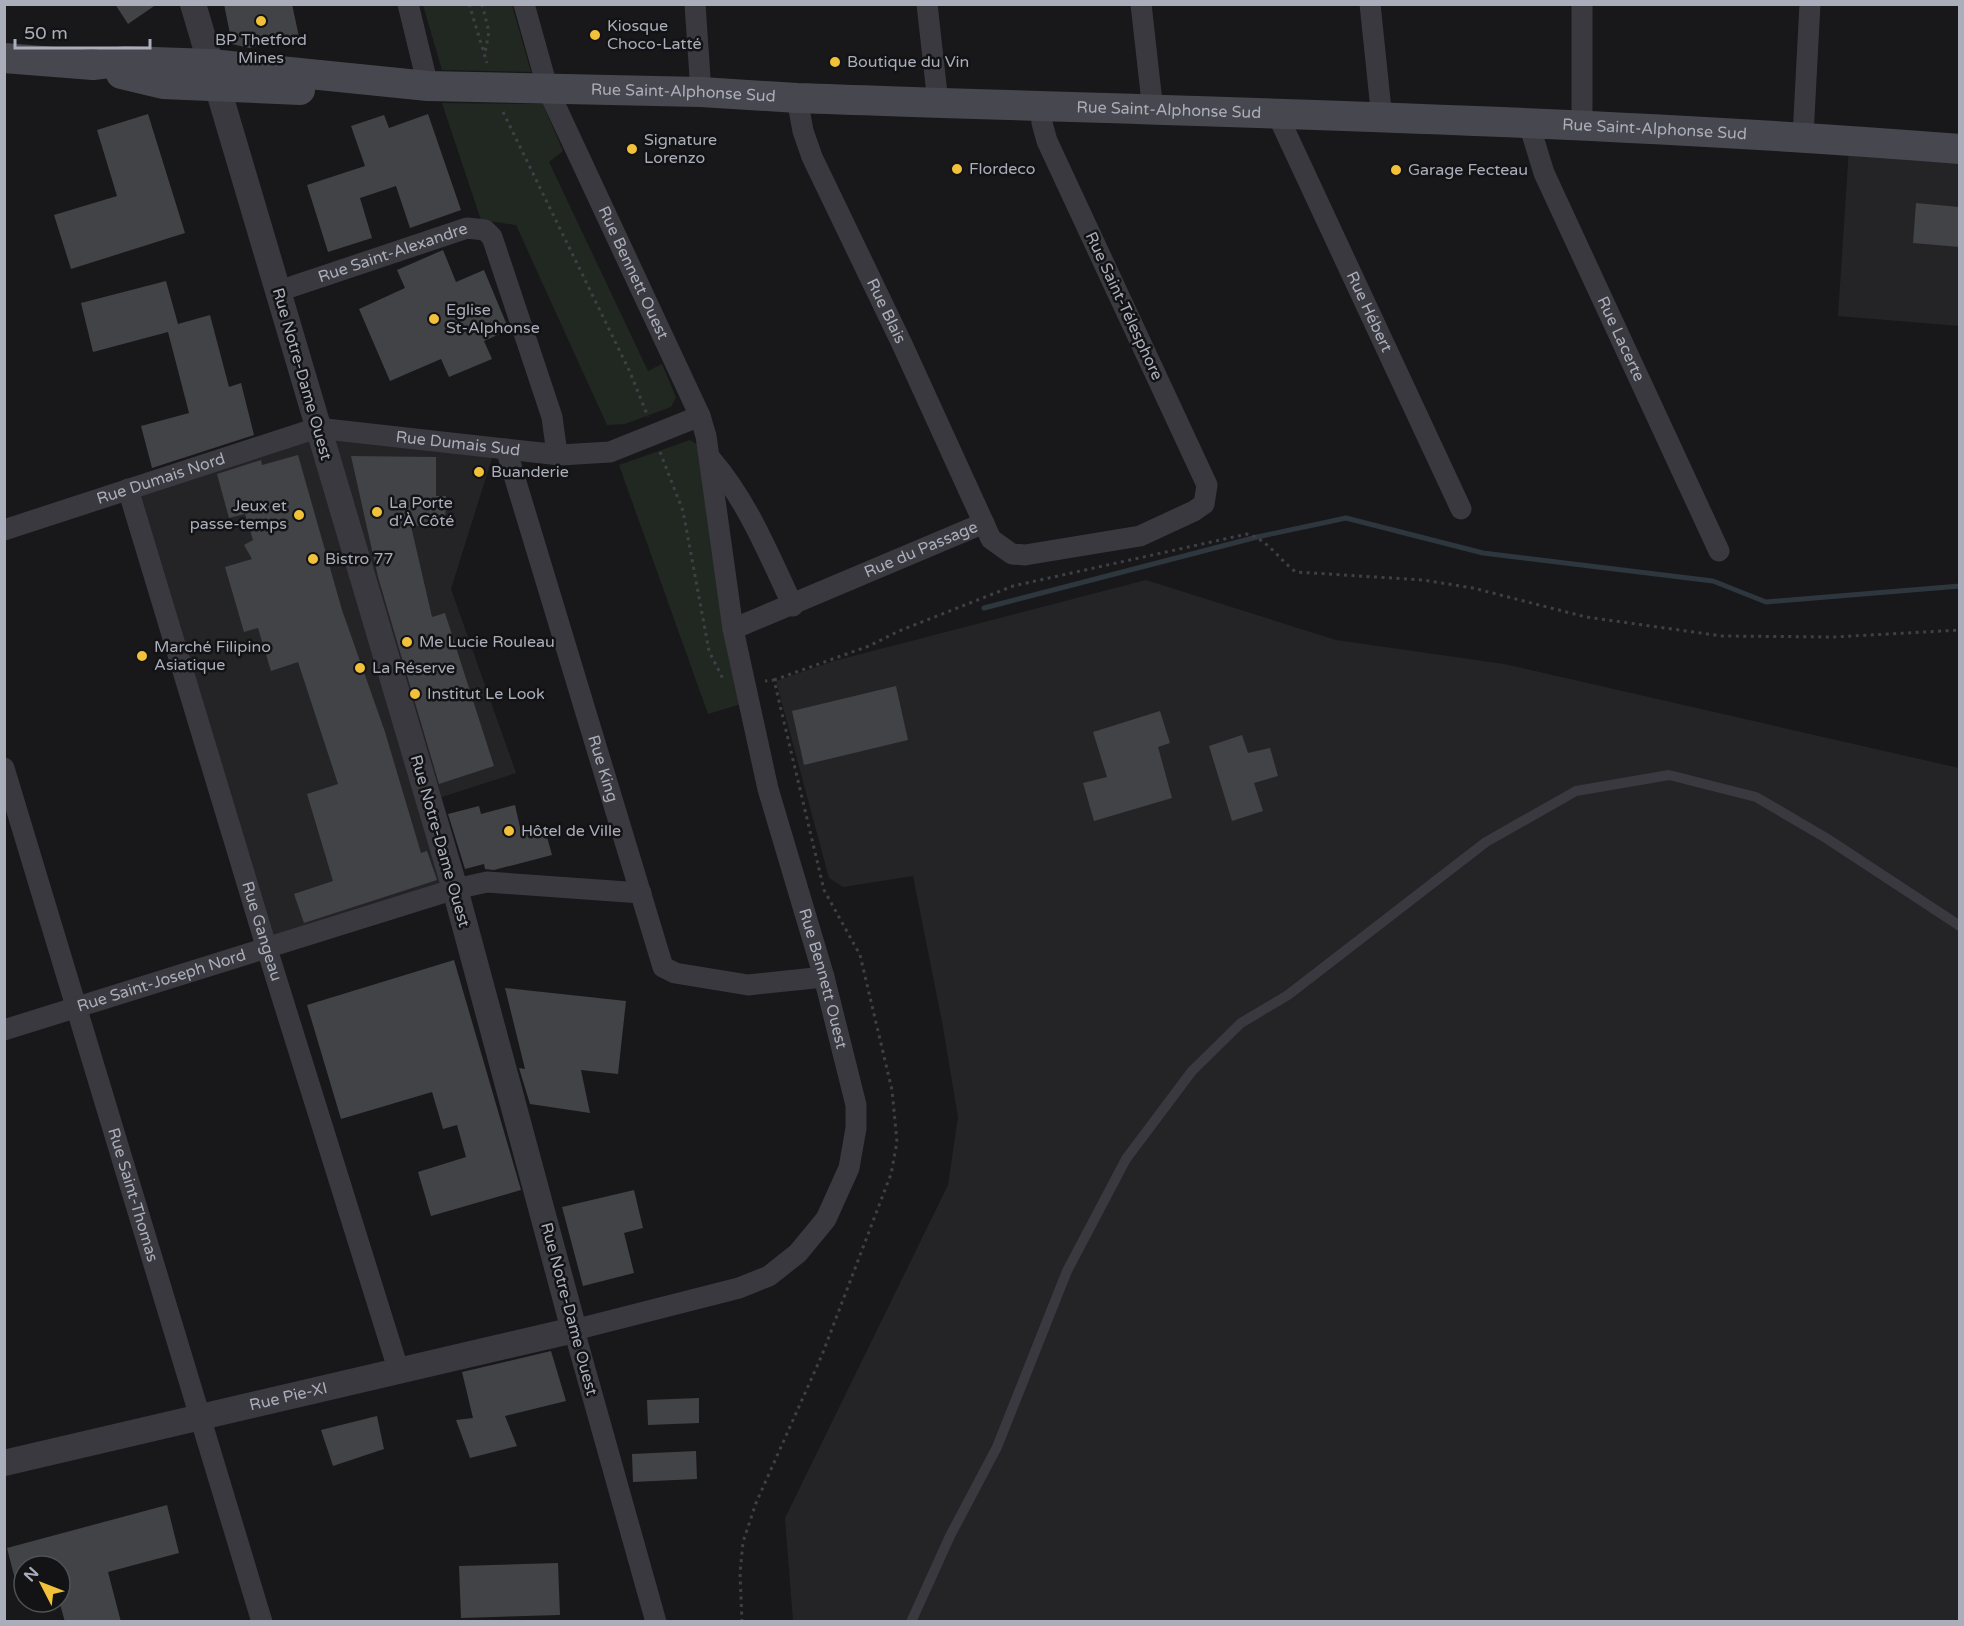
<svg xmlns="http://www.w3.org/2000/svg" width="1964" height="1626" viewBox="0 0 1964 1626" font-family="'Varela Round',sans-serif">
<style>
.built{fill:#242427}
.green{fill:#202821}
.lines{fill:none;stroke-linecap:round;stroke-linejoin:round}
.stream{stroke:#2e363e;stroke-width:5}
.building{fill:#424347}
.path{stroke:#3f4046;stroke-width:3;stroke-dasharray:3 4.5;stroke-linecap:butt}
.service{stroke:#39393f;stroke-width:10}
.minor{stroke:#39393f;stroke-width:21}
.tertiary{stroke:#39393f;stroke-width:26}
.secondary{stroke:#47484f;stroke-width:30}
.poi-dot{fill:#f1c139;stroke:#131315;stroke-width:2}
.labels{text-anchor:middle;dominant-baseline:central;stroke-width:5;stroke-linejoin:round;paint-order:stroke}
.poi-label{font-size:16px;fill:#aaaeba;stroke:#131315;text-anchor:start}
.street-label{font-size:16px;fill:#aaaeba;stroke:#131315}
</style>
<rect width="100%" height="100%" fill="#18181a"/>
<path class="built" d="M1849,147L1959,157V326L1838,316Z
M328,436L493,455L451,589L516,773L439,798L464,878L270,944L136,492Z
M1146,580L1336,640L1504,664L1959,768V1621H793L785,1518L948,1185L958,1117L943,1027L913,876L843,887L829,878L776,681L834,661Z"/>
<path class="green" d="M423,5H512L531,72L442,70Z
M442,103L543,104L563,151L549,162L648,371L662,364L676,397L671,407L625,424L607,425L516,225L481,220Z
M690,440L700,446L741,704L708,714L619,465Z"/>
<g class="lines">
<path class="stream" d="M984,608L1257,537L1346,518L1483,553L1713,581L1766,602L1960,586"/>
</g>
<path class="building" d="M115,4H157L128,24Z
M224,4H292L299,37L249,48L232,44Z
M148,114L185,233L71,269L54,215L117,196L97,130Z
M428,114L461,210L410,228L396,186L360,198L372,238L328,252L307,185L365,166L351,126L384,115L389,128Z
M1916,203L1959,207V247L1913,243Z
M443,250L456,282L484,270L509,330L484,341L492,359L449,377L441,359L390,381L359,309L405,288L397,270Z
M166,281L178,324L210,315L229,387L241,383L254,435L152,468L141,426L189,413L168,332L93,352L81,303Z
M298,455L342,610L385,732L421,853L427,851L437,880L304,923L294,894L333,881L307,794L338,784L298,662L271,671L258,628L244,632L225,567L252,559L244,545L253,540L245,514L229,518L217,474L261,460L262,465Z
M351,456L436,457V496H446L445,525L411,526L432,617L445,613L494,766L439,784L378,577Z
M896,686L908,740L804,765L792,711Z
M1160,711L1170,743L1158,747L1172,798L1094,821L1083,783L1107,777L1093,732Z
M1242,735L1248,753L1270,748L1278,776L1254,783L1263,811L1232,821L1209,746Z
M515,805L521,832L544,826L552,855L494,870L485,869L484,864L465,869L448,814L479,806L481,814Z
M454,960L521,1190L431,1216L418,1172L466,1157L457,1125L443,1129L432,1092L341,1119L307,1005Z
M505,988L626,1001L618,1074L581,1070L590,1113L530,1104L519,1068L525,1069Z
M634,1190L643,1228L624,1233L634,1273L583,1286L562,1207Z
M551,1351L566,1401L505,1416L517,1446L470,1458L456,1420L473,1418L462,1372Z
M699,1398V1423L648,1425L647,1400Z
M377,1416L384,1449L333,1466L321,1430Z
M696,1451L697,1479L633,1482L632,1454Z
M167,1505L179,1553L108,1572L121,1622H65L60,1604V1566H24V1594L19,1595L7,1548Z
M558,1563L560,1615L461,1618L459,1566Z"/>
<g class="lines">
<path class="path" d="M469,4L487,63
M482,4L489,32L485,52
M503,112L630,372L648,417
M660,452L683,511L709,651L724,681
M774,680L869,646L899,631L1013,586L1247,534C1269,540 1279,560 1296,572L1423,580L1473,588L1586,617L1722,636L1834,637L1960,630
M742,1622L740,1573L743,1542L756,1503L822,1355L891,1174L897,1142L892,1090L860,955L824,890L774,680L765,681"/>
<path class="service" d="M911,1622L950,1536L997,1447L1067,1271L1126,1159L1192,1071L1241,1023L1288,995L1486,842L1576,791L1669,775L1756,797L1826,838L1960,926"/>
<g class="minor">
<path d="M408,4L428,86"/>
<path id="s1" d="M524,4L548,90L700,416L706,436L733,629L745,684L768,789L824,977L856,1105V1128L849,1168L826,1219L798,1253L769,1276L739,1288L574,1330L656,1622"/>
<path d="M695,4L701,92"/>
<path d="M927,4L938,103"/>
<path d="M1141,4L1153,111"/>
<path d="M1370,4L1382,119"/>
<path d="M1582,4V126"/>
<path id="s2" d="M797,98L803,131L812,157L902,344L991,539L1012,554L1025,555L1140,536L1194,511L1204,504L1207,485L1047,141L1042,123L1041,107"/>
<path id="s3" d="M1278,116L1461,509"/>
<path id="s4" d="M1529,124L1544,173L1719,551"/>
<path d="M1803,136L1810,4"/>
<path id="s5" d="M279,291L467,228L485,230L492,237L552,417L557,454"/>
<path id="s6" d="M506,449L663,967L675,973L748,985L824,977"/>
<path d="M711,459C748,502 769,555 793,606"/>
<path id="s7" d="M128,489L267,949L399,1372"/>
<path id="s8" d="M4,530L317,428L560,455L610,452L700,416"/>
<path id="s9" d="M733,629L984,523"/>
<path id="s10" d="M4,768L262,1622"/>
<path id="s11" d="M4,1030L455,889L487,882L641,893"/>
</g>
<path class="tertiary" id="s12" d="M4,1463L574,1330L455,889L193,4"/>
<g class="secondary">
<path id="s13" d="M4,58L93,65L126,61L211,64L428,86L701,92L797,98C1184,112 1573,118 1960,149"/>
<path d="M121,74L163,84L300,90"/>
</g>
</g>
<g class="poi-dot">
<circle cx="261" cy="21" r="6"/>
<circle cx="595" cy="35" r="6"/>
<circle cx="835" cy="62" r="6"/>
<circle cx="632" cy="149" r="6"/>
<circle cx="957" cy="169" r="6"/>
<circle cx="1396" cy="170" r="6"/>
<circle cx="434" cy="319" r="6"/>
<circle cx="479" cy="472" r="6"/>
<circle cx="377" cy="512" r="6"/>
<circle cx="299" cy="515" r="6"/>
<circle cx="313" cy="559" r="6"/>
<circle cx="407" cy="642" r="6"/>
<circle cx="142" cy="656" r="6"/>
<circle cx="360" cy="668" r="6"/>
<circle cx="415" cy="694" r="6"/>
<circle cx="509" cy="831" r="6"/>
</g>
<g class="labels">
<g class="poi-label">
<text x="607" y="26">Kiosque<tspan x="607" dy="18">Choco-Latté</tspan></text>
<text x="261" y="40" text-anchor="middle">BP Thetford<tspan x="261" dy="18">Mines</tspan></text>
<text x="847" y="62">Boutique du Vin</text>
<text x="644" y="140">Signature<tspan x="644" dy="18">Lorenzo</tspan></text>
<text x="969" y="169">Flordeco</text>
<text x="1408" y="170">Garage Fecteau</text>
<text x="446" y="310">Eglise<tspan x="446" dy="18">St-Alphonse</tspan></text>
<text x="491" y="472">Buanderie</text>
<text x="389" y="503">La Porte<tspan x="389" dy="18">d'À Côté</tspan></text>
<text x="287" y="506" text-anchor="end">Jeux et<tspan x="287" dy="18">passe-temps</tspan></text>
<text x="325" y="559">Bistro 77</text>
<text x="419" y="642">Me Lucie Rouleau</text>
<text x="154" y="647">Marché Filipino<tspan x="154" dy="18">Asiatique</tspan></text>
<text x="372" y="668">La Réserve</text>
<text x="427" y="694">Institut Le Look</text>
<text x="521" y="831">Hôtel de Ville</text>
</g>
<g class="street-label">
<text stroke="none"><textPath href="#s13" startOffset="681">Rue Saint-Alphonse Sud</textPath></text>
<text stroke="none"><textPath href="#s13" startOffset="1167">Rue Saint-Alphonse Sud</textPath></text>
<text stroke="none"><textPath href="#s13" startOffset="1653">Rue Saint-Alphonse Sud</textPath></text>
<text stroke="none"><textPath href="#s5" startOffset="120">Rue Saint-Alexandre</textPath></text>
<text stroke="none"><textPath href="#s1" startOffset="291">Rue Bennett Ouest</textPath></text>
<text transform="translate(1124 306) rotate(65)">Rue Saint-Télesphore</text>
<text stroke="none"><textPath href="#s2" startOffset="232">Rue Blais</textPath></text>
<text stroke="none"><textPath href="#s3" startOffset="216">Rue Hébert</textPath></text>
<text stroke="none"><textPath href="#s4" startOffset="234">Rue Lacerte</textPath></text>
<text transform="translate(302 374) rotate(74)">Rue Notre-Dame Ouest</text>
<text stroke="none"><textPath href="#s8" startOffset="471">Rue Dumais Sud</textPath></text>
<text stroke="none"><textPath href="#s8" startOffset="165">Rue Dumais Nord</textPath></text>
<text stroke="none"><textPath href="#s9" startOffset="204">Rue du Passage</textPath></text>
<text stroke="none"><textPath href="#s6" startOffset="334">Rue King</textPath></text>
<text transform="translate(440 841) rotate(74)">Rue Notre-Dame Ouest</text>
<text stroke="none"><textPath href="#s7" startOffset="462">Rue Gangeau</textPath></text>
<text stroke="none"><textPath href="#s1" startOffset="1026">Rue Bennett Ouest</textPath></text>
<text stroke="none"><textPath href="#s11" startOffset="165">Rue Saint-Joseph Nord</textPath></text>
<text stroke="none"><textPath href="#s10" startOffset="446">Rue Saint-Thomas</textPath></text>
<text transform="translate(569 1309) rotate(75)">Rue Notre-Dame Ouest</text>
<text stroke="none"><textPath href="#s12" startOffset="292">Rue Pie-XI</textPath></text>
</g>
</g>
<rect width="1964" height="1626" fill="none" stroke="#aaaeba" stroke-width="12"/>
<g transform="translate(42 1584) rotate(312)"><circle r="28" fill="#131315" stroke="#4f5157" stroke-width="1.5"/>
<path d="M0-4.5L10 22L0 15L-10 22Z" fill="#f1c139"/>
<text y="-9" font-size="16" font-weight="bold" text-anchor="middle" fill="#aaaeba">N</text>
</g>
<path d="M15 39v9h135v-9" fill="none" stroke="#aaaeba" stroke-width="3"/>
<text x="24" y="39" font-size="18" fill="#aaaeba" stroke="#131315" stroke-width="4.5" paint-order="stroke">50 m</text>
</svg>
